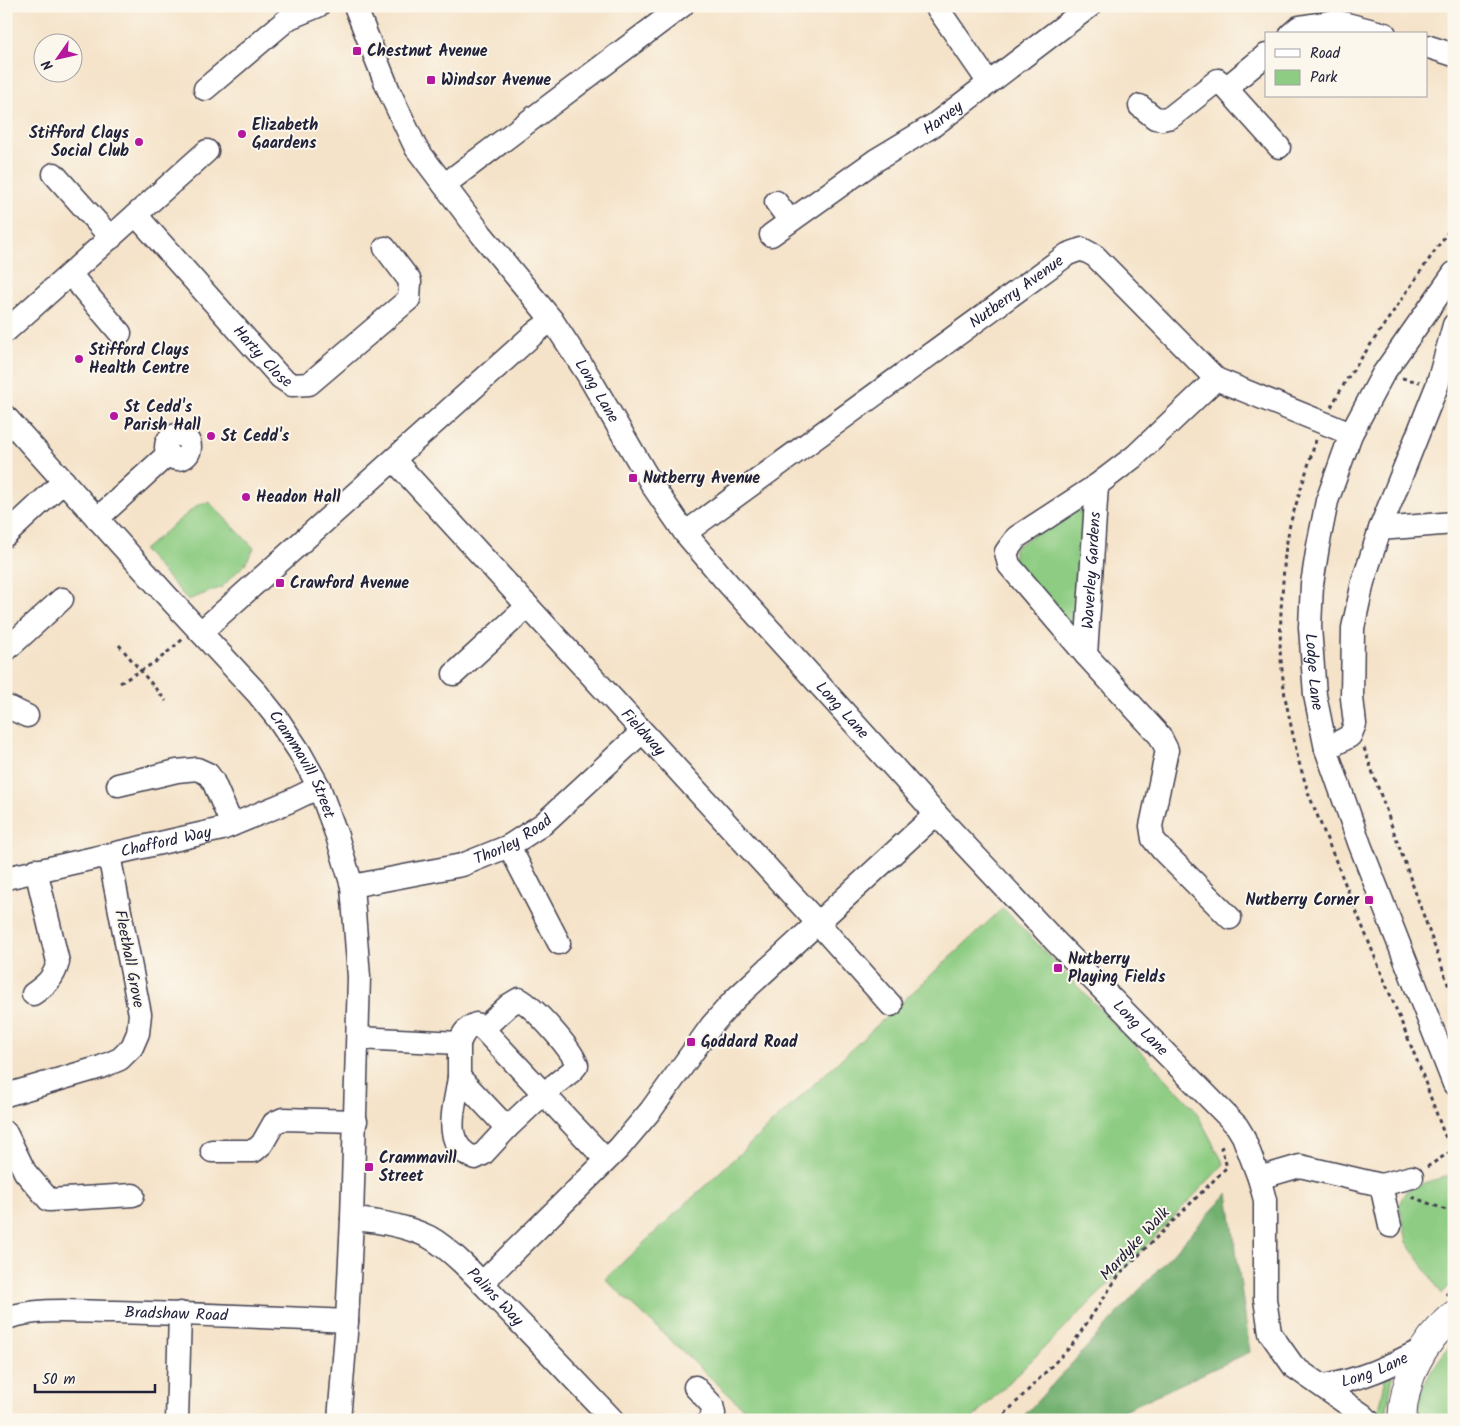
<svg xmlns="http://www.w3.org/2000/svg" width="1460" height="1426" viewBox="0 0 1460 1426" font-family="Kalam,sans-serif">
<style>
.green{fill:#8dcc82;stroke:#58775e}
.forest{fill:#72b070;stroke:#4a6956}
.lines{fill:none;stroke-linecap:round;stroke-linejoin:round}
.minor-casing{stroke:#423f50;stroke-width:25}
.major-casing{stroke:#423f50;stroke-width:30}
.path{stroke:#423f50;stroke-width:3;stroke-dasharray:4 4;stroke-linecap:butt}
.minor{stroke:#fff;stroke-width:22}
.major{stroke:#fff;stroke-width:28}
.poi-dot{fill:#b5179e;stroke:#fbf7ec;stroke-width:2}
.labels{text-anchor:middle;dominant-baseline:central;stroke-width:4;stroke-linejoin:round;paint-order:stroke}
.poi-label{font-size:16px;font-weight:bold;fill:#22223b;stroke:#fbf7ec;text-anchor:start}
.street-label{font-size:16px;fill:#22223b;stroke:#fbf7ec}
</style>
<rect width="100%" height="100%" fill="#fbf7ec"/>
<filter id="ink" filterUnits="userSpaceOnUse"><feTurbulence type="fractalNoise" baseFrequency=".02" numOctaves="2"/><feDisplacementMap in="SourceGraphic" scale="10" xChannelSelector="R" yChannelSelector="G"/><feConvolveMatrix kernelMatrix="1 2 1 2 8 2 1 2 1" color-interpolation-filters="sRGB"/></filter>
<filter id="wash" filterUnits="userSpaceOnUse"><feTurbulence type="fractalNoise" baseFrequency=".0096" numOctaves="4" result="noise"/><feDisplacementMap in="SourceGraphic" scale="20" xChannelSelector="R" yChannelSelector="G"/><feGaussianBlur stdDeviation="1.12" result="paint"/><feColorMatrix in="noise" values="0 0 0 0 0 0 0 0 0 0 0 0 0 0 0 0 0 1.4 0 .05"/><feComposite in="paint" operator="in"/></filter>
<g filter="url(#wash)">
<rect width="100%" height="100%" fill="#f5e3c9"/>
<path class="green" d="M1086,499L1081,626L1069,629L1014,569V548Z
M209,502L254,548L245,564L222,587L188,600L143,550L199,504Z
M1003,908L1194,1108L1224,1164L1119,1274L971,1420H756L605,1279Z
M1454,1174V1279L1442,1294L1407,1242L1399,1204L1406,1191L1424,1183Z
M1454,1341V1420H1418C1416,1390 1435,1363 1454,1341Z
M1393,1375V1376L1385,1420L1381,1416L1379,1418L1376,1415L1379,1410L1385,1382L1384,1377Z"/>
<path class="forest" d="M1228,1193L1250,1352L1103,1420H1020Z"/>
</g>
<g filter="url(#ink)">
<g class="lines">
<defs>
<g id="minor">
<path id="s1" d="M355,6L389,91L416,148L482,235L552,320L588,375L654,488L685,533L724,579L936,814L1055,941L1237,1126L1243,1136L1259,1178L1265,1200V1299L1270,1333L1294,1367L1363,1415L1368,1420"/>
<path d="M936,6L989,83"/>
<path d="M1291,34L1299,27L1335,21L1385,34"/>
<path d="M1426,46L1454,55"/>
<path d="M1266,55L1226,88L1279,147"/>
<path d="M205,89L289,18L318,6"/>
<path d="M1140,106L1155,118L1162,119L1171,117L1218,80L1226,88"/>
<path d="M54,174L111,238"/>
<path d="M444,185L682,6"/>
<path d="M776,202L790,221"/>
<path id="s2" d="M136,215L280,377L292,385L309,384L409,299L410,281L385,248"/>
<path id="s3" d="M771,235L876,160L934,125L1090,6"/>
<path id="s4" d="M1454,273L1383,374L1351,434L1327,501L1318,546L1312,584L1310,627L1315,695L1326,749L1360,845L1454,1084"/>
<path d="M70,274L120,333"/>
<path d="M6,331L207,151"/>
<path d="M1216,379L1135,456L1097,485L1017,537L1006,552L1009,565L1086,655L1160,736L1167,750L1151,826L1153,839L1163,851L1230,918"/>
<path id="s5" d="M6,417L166,595L257,693L277,718L299,751L319,787L337,836L352,886L359,977L352,1219L347,1321L339,1420"/>
<circle cx="178" cy="447" r="12"/>
<path id="s6" d="M394,460L817,922L891,1005"/>
<path d="M97,519L168,454"/>
<path d="M1380,529L1454,523"/>
<path id="s7" d="M685,533L1068,254L1082,249L1095,256L1216,379L1351,434"/>
<path d="M6,535L64,481"/>
<path d="M201,632L536,332L552,320"/>
<path d="M6,650L62,599"/>
<path id="s8" d="M1086,655L1097,485"/>
<path d="M454,674L528,606"/>
<path d="M6,707L10,708L27,716"/>
<path d="M1326,749L1350,736L1355,724L1352,698L1353,628L1363,582L1380,529L1437,386L1454,325"/>
<path d="M118,785L177,771L197,769L208,774L213,781L232,825"/>
<path d="M509,846L559,943"/>
<path id="s9" d="M6,878L222,829L288,802L319,787"/>
<path id="s10" d="M352,886L462,865L509,846L543,824L642,732"/>
<path d="M33,994C46,985 54,978 58,962L36,870"/>
<path d="M358,1038L459,1043C463,1034 466,1028 476,1024L483,1029L606,1160"/>
<path d="M459,1043V1077L507,1128L543,1094L572,1071L577,1065C572,1049 534,1007 519,999L509,1005L483,1029"/>
<path d="M459,1077C456,1105 439,1145 475,1158L483,1154L507,1128"/>
<path d="M6,1095L101,1067L120,1059L132,1047L138,1033L140,1014L109,855"/>
<path d="M6,1133L25,1172L49,1200L133,1195"/>
<path d="M212,1151H254L262,1144L274,1123L283,1119L356,1121"/>
<path d="M1259,1178L1300,1166L1381,1185L1390,1226"/>
<path d="M1381,1185L1412,1177"/>
<path id="s11" d="M352,1219C379,1221 404,1225 429,1237C453,1250 483,1284 502,1304C539,1342 576,1381 613,1420"/>
<path d="M482,1283L619,1148L651,1110L712,1025L735,999L936,814"/>
<path id="s12" d="M6,1318C40,1307 80,1312 115,1312C192,1314 269,1317 347,1321"/>
<path id="s13" d="M1323,1386C1363,1379 1387,1367 1423,1349"/>
<path d="M695,1387L712,1405L714,1414L709,1420"/>
<path d="M177,1420L180,1313"/>
</g>
<path id="major" d="M1402,1420C1404,1378 1422,1342 1454,1315"/>
</defs>
<use href="#minor" class="minor-casing"/>
<use href="#major" class="major-casing"/>
<path class="path" d="M1402,378L1420,382
M1331,407L1347,379L1454,223
M1316,440L1290,524L1285,553L1281,609L1280,651L1285,697L1298,759L1309,795L1420,1068L1444,1134L1454,1151
M119,645L166,701
M120,683L157,661L183,639
M1364,748L1454,1001
M1427,1167L1453,1150
M1412,1197L1454,1213
M1446,1295L1454,1286
M999,1420L1072,1345L1119,1275L1227,1167L1221,1148L1226,1145"/>
<use href="#minor" class="minor"/>
<use href="#major" class="major"/>
</g>
</g>
<g class="poi-dot">
<rect x="352" y="46" width="10" height="10" rx="2.5"/>
<rect x="426" y="75" width="10" height="10" rx="2.5"/>
<circle cx="242" cy="134" r="5"/>
<circle cx="139" cy="142" r="5"/>
<circle cx="79" cy="359" r="5"/>
<circle cx="114" cy="416" r="5"/>
<circle cx="211" cy="436" r="5"/>
<rect x="628" y="473" width="10" height="10" rx="2.5"/>
<circle cx="246" cy="497" r="5"/>
<rect x="275" y="578" width="10" height="10" rx="2.5"/>
<rect x="1364" y="895" width="10" height="10" rx="2.5"/>
<rect x="1053" y="963" width="10" height="10" rx="2.5"/>
<rect x="686" y="1037" width="10" height="10" rx="2.5"/>
<rect x="364" y="1162" width="10" height="10" rx="2.5"/>
</g>
<g class="labels">
<g class="poi-label">
<text x="367" y="51">Chestnut Avenue</text>
<text x="441" y="80">Windsor Avenue</text>
<text x="252" y="125">Elizabeth<tspan x="252" dy="18">Gaardens</tspan></text>
<text x="129" y="133" text-anchor="end">Stifford Clays<tspan x="129" dy="18">Social Club</tspan></text>
<text x="89" y="350">Stifford Clays<tspan x="89" dy="18">Health Centre</tspan></text>
<text x="124" y="407">St Cedd's<tspan x="124" dy="18">Parish Hall</tspan></text>
<text x="221" y="436">St Cedd's</text>
<text x="643" y="478">Nutberry Avenue</text>
<text x="256" y="497">Headon Hall</text>
<text x="290" y="583">Crawford Avenue</text>
<text x="1359" y="900" text-anchor="end">Nutberry Corner</text>
<text x="1068" y="959">Nutberry<tspan x="1068" dy="18">Playing Fields</tspan></text>
<text x="701" y="1042">Goddard Road</text>
<text x="379" y="1158">Crammavill<tspan x="379" dy="18">Street</tspan></text>
</g>
<g class="street-label">
<text stroke="none"><textPath href="#s3" startOffset="208">Harvey</textPath></text>
<text stroke="none"><textPath href="#s7" startOffset="410">Nutberry Avenue</textPath></text>
<text stroke="none"><textPath href="#s2" startOffset="190">Harty Close</textPath></text>
<text stroke="none"><textPath href="#s1" startOffset="458">Long Lane</textPath></text>
<text stroke="none"><textPath href="#s8" startOffset="85">Waverley Gardens</textPath></text>
<text stroke="none"><textPath href="#s4" startOffset="435">Lodge Lane</textPath></text>
<text stroke="none"><textPath href="#s1" startOffset="862">Long Lane</textPath></text>
<text stroke="none"><textPath href="#s6" startOffset="369">Fieldway</textPath></text>
<text stroke="none"><textPath href="#s5" startOffset="458">Crammavill Street</textPath></text>
<text stroke="none"><textPath href="#s10" startOffset="169">Thorley Road</textPath></text>
<text stroke="none"><textPath href="#s9" startOffset="164">Chafford Way</textPath></text>
<text transform="translate(129 959) rotate(79)">Fleethall Grove</text>
<text stroke="none"><textPath href="#s1" startOffset="1298">Long Lane</textPath></text>
<text transform="translate(1135 1244) rotate(-47)">Mardyke Walk</text>
<text stroke="none"><textPath href="#s11" startOffset="169">Palins Way</textPath></text>
<text stroke="none"><textPath href="#s12" startOffset="171">Bradshaw Road</textPath></text>
<text stroke="none"><textPath href="#s13" startOffset="54">Long Lane</textPath></text>
</g>
</g>
<rect width="1460" height="1426" fill="none" stroke="#fbf7ec" stroke-width="25"/>
<rect x="1265" y="32" width="162" height="65" fill="#fbf7ec" stroke="#a4a2a5"/>
<rect x="1275" y="49" width="25" height="8" fill="#ffffff" stroke="#a4a2a5"/>
<text x="1310" y="58" font-size="15" fill="#22223b">Road</text>
<rect x="1275" y="70" width="25" height="15" fill="#8dcc82" stroke="#a4a2a5"/>
<text x="1310" y="82" font-size="15" fill="#22223b">Park</text>
<g transform="translate(58 58) rotate(236)"><circle r="24" fill="#fbf7ec" stroke="#a4a2a5"/>
<path d="M0-4L9 19L0 12L-9 19Z" fill="#b5179e"/>
<text y="-8" font-size="14" font-weight="bold" text-anchor="middle" fill="#22223b">N</text>
</g>
<path d="M35 1384v8h120v-8" fill="none" stroke="#22223b" stroke-width="2.5"/>
<text x="42" y="1384" font-size="15" fill="#22223b" stroke="#fbf7ec" stroke-width="4" paint-order="stroke">50 m</text>
</svg>
